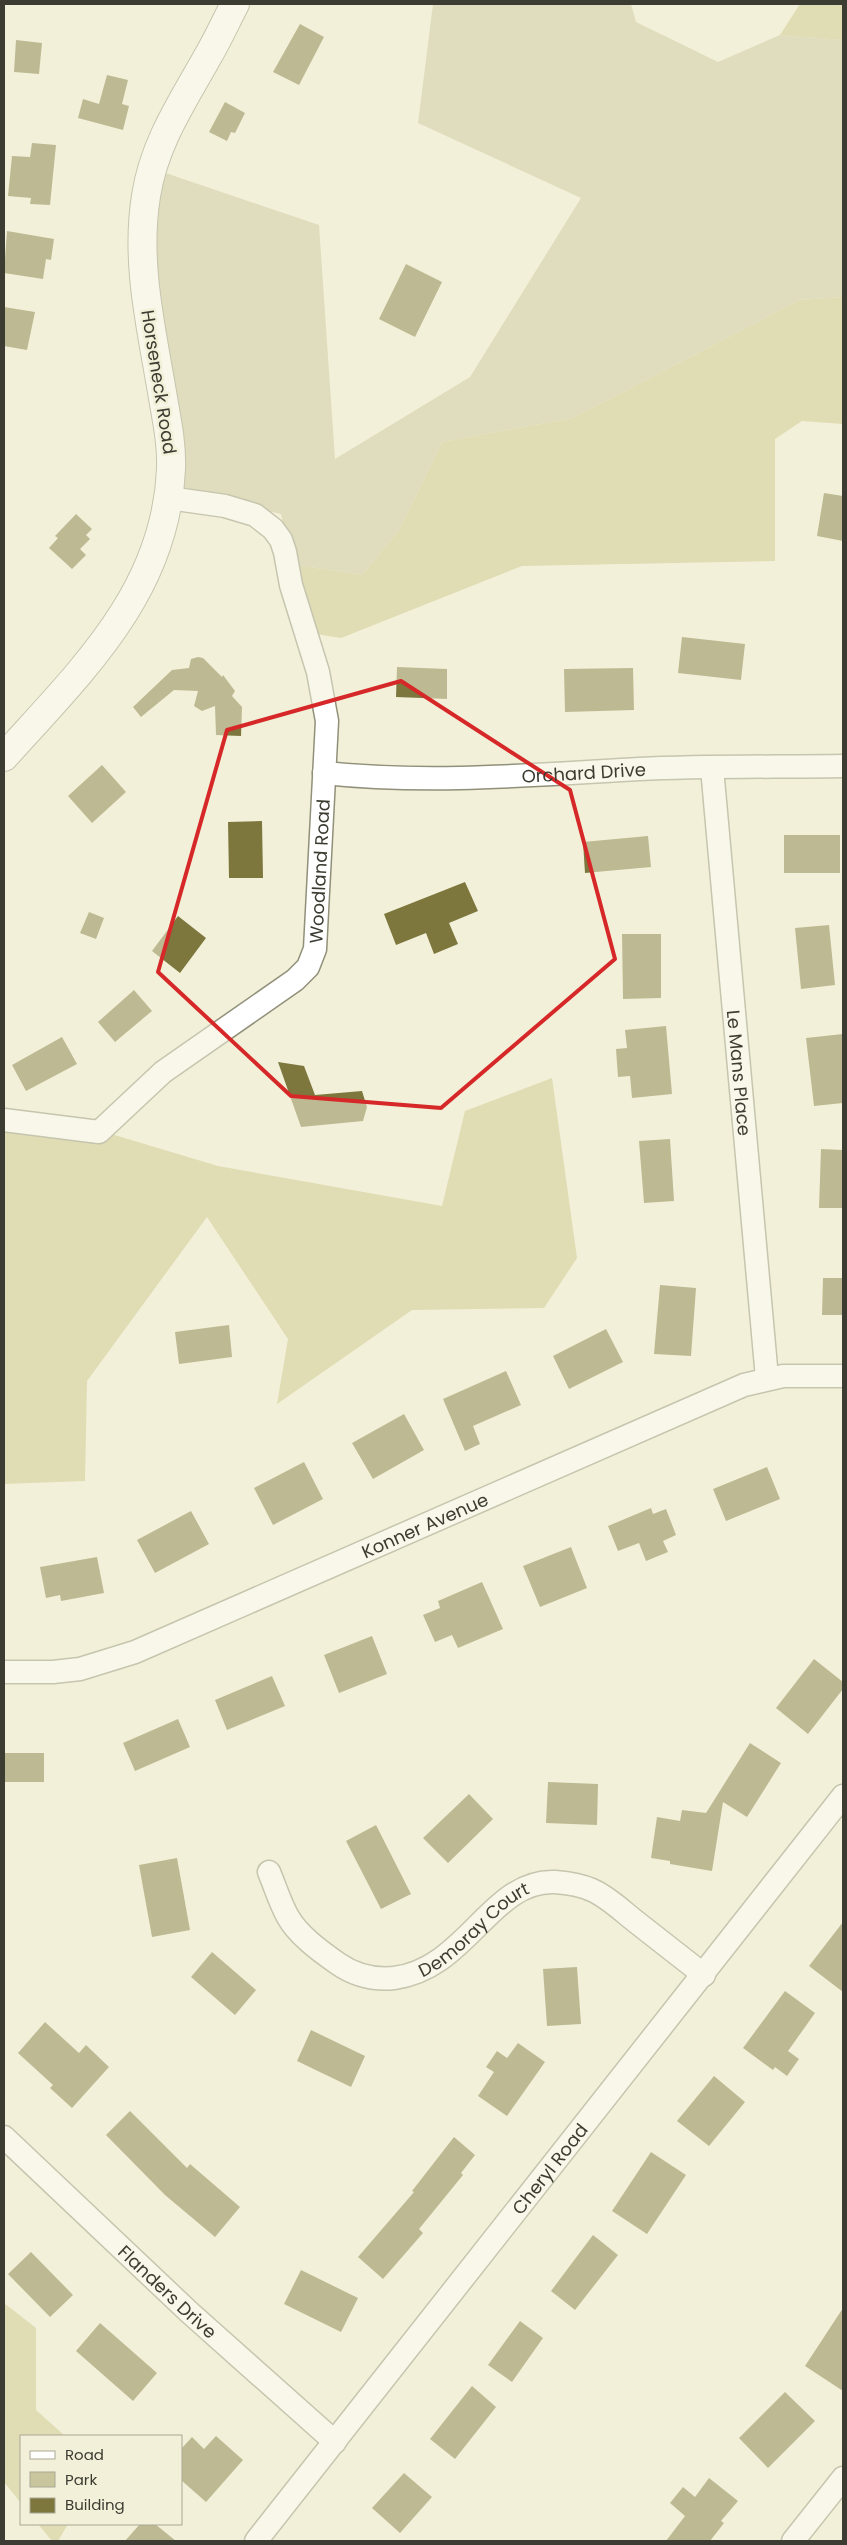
<svg xmlns="http://www.w3.org/2000/svg" width="847" height="2545" viewBox="0 0 847 2545" font-family="Poppins,sans-serif">
<style>
.green{fill:#c9c59d}
.forest{fill:#c9c388}
.building{fill:#7d773e}
.lines{fill:none;stroke-linecap:round;stroke-linejoin:round}
.street-casing{stroke:#91907a;stroke-width:25}
.secondary-casing{stroke:#91907a;stroke-width:30}
.street{stroke:#fff;stroke-width:22}
.secondary{stroke:#fff;stroke-width:28}
.marked{fill:none;stroke:#d62828;stroke-width:4;stroke-linejoin:round}
.labels{text-anchor:middle;dominant-baseline:central;stroke-width:5;stroke-linejoin:round;paint-order:stroke}
.street-label{font-size:18px;fill:#3c3c32;stroke:#f2f0d8}
</style>
<rect width="100%" height="100%" fill="#f2f0d8"/>
<path class="green" d="M433,4H631L636,22L718,62L780,35L843,40V297L800,300L573,418L442,442L400,529L362,575L290,564L281,514L170,489L148,167L319,225L335,459L470,377L581,198L418,123Z"/>
<path class="forest" d="M800,4H843V40L780,35Z
M843,297V424L802,421L775,439V561L522,566L341,638L303,632L290,564L362,575L400,529L442,442L573,418L800,300Z
M552,1078L577,1258L544,1308L412,1310L277,1404L288,1339L207,1217L87,1381L85,1481L4,1484V1122L91,1128L218,1166L442,1206L465,1111Z
M4,2303L36,2328V2410L65,2436H21V2503L4,2482Z
M38,2524H68L58,2541H52Z"/>
<path class="building" d="M300,24L324,37L299,85L273,72Z
M16,40L42,43L39,74L14,72Z
M107,75L128,80L122,104L129,106L123,130L78,118L83,99L99,104Z
M225,102L245,113L235,133L231,132L227,141L209,132Z
M32,143L56,145L50,205L30,204L31,198L8,196L12,156L30,157Z
M7,231L54,239L51,260L46,259L43,279L4,273Z
M406,264L442,282L415,337L379,319Z
M4,307L35,312L27,350L4,346Z
M824,493L843,496V541L817,536Z
M76,514L92,529L86,535L90,539L80,549L86,555L72,569L49,548L58,538L55,536Z
M682,637L745,644L741,680L678,673Z
M198,657L203,658L222,677L223,675L235,691L232,696L242,707L241,736L216,735L215,706L202,711L194,706L198,691L174,690L141,717L133,707L172,670L189,668L191,659Z
M397,667L447,669V699L396,697Z
M633,668L634,710L565,712L564,669Z
M102,765L126,792L92,823L68,796Z
M262,821L263,878H229L228,822Z
M784,835H840V873H784Z
M648,836L651,867L585,873L583,842Z
M465,882L478,911L449,923L458,944L434,954L426,933L396,945L384,914Z
M89,912L104,918L96,939L80,933Z
M178,916L206,938L180,973L152,951Z
M829,925L835,985L801,989L795,928Z
M622,934H661V998L623,999Z
M134,990L152,1011L115,1042L98,1022Z
M666,1026L672,1094L632,1098L630,1076L618,1077L616,1049L627,1048L625,1030Z
M843,1034V1103L814,1106L806,1038Z
M62,1037L77,1064L26,1091L12,1065Z
M278,1062L304,1066L315,1095L362,1091L367,1107L363,1121L301,1127Z
M670,1139L674,1201L644,1203L639,1141Z
M821,1149L843,1150V1208H819Z
M823,1278H843V1315H822Z
M660,1285L696,1288L691,1356L654,1354Z
M229,1325L232,1357L179,1364L175,1332Z
M606,1329L623,1362L569,1389L553,1356Z
M506,1371L521,1405L473,1426L480,1444L465,1451L443,1399Z
M404,1414L424,1450L373,1479L352,1443Z
M304,1462L323,1499L273,1525L254,1488Z
M767,1467L780,1499L726,1521L713,1489Z
M651,1508L653,1514L666,1509L676,1535L663,1541L668,1552L646,1561L639,1543L618,1551L608,1526Z
M191,1511L209,1544L155,1573L137,1540Z
M571,1547L587,1588L540,1607L523,1566Z
M97,1557L104,1593L61,1601L60,1595L46,1598L40,1567Z
M482,1582L503,1629L458,1648L452,1635L435,1642L423,1615L440,1608L438,1601Z
M372,1636L387,1674L339,1693L324,1655Z
M814,1659L843,1682V1689L808,1734L776,1708Z
M272,1676L285,1706L227,1730L215,1700Z
M178,1719L190,1747L135,1771L123,1743Z
M750,1743L781,1763L747,1817L723,1802L712,1871L670,1864V1861L651,1858L657,1817L680,1821L682,1810L706,1813Z
M4,1753H44V1782H4Z
M548,1782L598,1784L597,1825L546,1823Z
M469,1794L493,1819L448,1863L423,1838Z
M376,1825L411,1894L381,1909L346,1841Z
M177,1858L190,1930L152,1937L139,1865Z
M843,1922V1992L809,1966Z
M212,1952L256,1990L235,2015L191,1977Z
M577,1967L581,2024L547,2026L543,1969Z
M785,1991L815,2013L788,2051L799,2059L787,2076L775,2067L773,2070L743,2048Z
M45,2022L79,2053L86,2045L109,2067L72,2108L50,2088L53,2085L18,2053Z
M311,2030L365,2056L351,2087L297,2061Z
M518,2043L545,2062L507,2116L478,2096L494,2072L486,2067L497,2051L507,2058Z
M714,2076L745,2102L709,2146L677,2121Z
M130,2111L187,2168L190,2164L240,2207L215,2237L165,2195L106,2135Z
M454,2137L475,2155L461,2173L463,2175L419,2229L423,2233L383,2279L358,2257L414,2192L412,2191Z
M651,2152L686,2175L647,2234L612,2211Z
M593,2235L618,2255L575,2310L551,2291Z
M31,2252L73,2295L50,2317L8,2274Z
M301,2270L358,2298L341,2332L284,2304Z
M843,2308V2391L805,2366Z
M520,2321L543,2338L512,2382L488,2365Z
M100,2323L157,2373L133,2401L76,2351Z
M472,2386L496,2407L455,2459L430,2439Z
M785,2392L815,2421L768,2468L739,2438Z
M216,2436L243,2460L206,2502L181,2480V2449L192,2437L204,2449Z
M404,2473L432,2497L400,2533L372,2508Z
M709,2478L738,2501L721,2521L724,2523L710,2541H666L685,2516L670,2503L683,2487L695,2497Z
M140,2524H155L176,2541H125Z"/>
<g class="lines">
<defs>
<g id="street">
<path id="s1" d="M712,768L767,1378"/>
<path id="s2" d="M324,773C429,784 533,775 639,769C707,766 775,767 843,766"/>
<path id="s3" d="M4,1120L99,1132L163,1072L295,980L308,967L315,949L327,721L318,672L291,585L285,552L281,540L273,529L255,515L225,506L169,498"/>
<path id="s4" d="M4,1672H53L80,1669L135,1652L744,1385L783,1376H843"/>
<path id="s5" d="M269,1872C275,1886 280,1903 288,1917C298,1935 320,1951 337,1963C354,1975 374,1980 394,1978C467,1969 491,1879 555,1882C568,1883 581,1885 592,1890C608,1897 621,1910 635,1921C658,1939 681,1957 704,1975"/>
<path id="s6" d="M4,2137L189,2312L335,2442"/>
<path id="s7" d="M256,2541L843,1796"/>
<path d="M793,2541L843,2478"/>
</g>
<path id="secondary" d="M4,757C81,671 166,592 171,469C172,445 167,421 163,398C152,331 135,264 146,196C154,143 183,101 208,56C218,39 226,21 235,4"/>
</defs>
<use href="#street" class="street-casing"/>
<use href="#secondary" class="secondary-casing"/>
<use href="#street" class="street"/>
<use href="#secondary" class="secondary"/>
</g>
<path d="M0 0H847V2545H0ZM401,681L570,790L615,959L441,1108L291,1096L158,972L227,730Z" fill="#f2f0d8" fill-opacity=".55" fill-rule="evenodd"/>
<path class="marked" d="M401,681L570,790L615,959L441,1108L291,1096L158,972L227,730Z"/>
<g class="labels">
<g class="street-label">
<text transform="translate(159 382) rotate(81)">Horseneck Road</text>
<text stroke="none"><textPath href="#s2" startOffset="260">Orchard Drive</textPath></text>
<text stroke="none"><textPath href="#s3" startOffset="460">Woodland Road</textPath></text>
<text stroke="none"><textPath href="#s1" startOffset="306">Le Mans Place</textPath></text>
<text stroke="none"><textPath href="#s4" startOffset="450">Konner Avenue</textPath></text>
<text stroke="none"><textPath href="#s5" startOffset="272">Demoray Court</textPath></text>
<text stroke="none"><textPath href="#s7" startOffset="474">Cheryl Road</textPath></text>
<text stroke="none"><textPath href="#s6" startOffset="225">Flanders Drive</textPath></text>
</g>
</g>
<rect width="847" height="2545" fill="none" stroke="#3c3c32" stroke-width="10"/>
<rect x="20" y="2435" width="162" height="90" fill="#f2f0d8" stroke="#a9a896"/>
<rect x="30" y="2451" width="25" height="8" fill="#ffffff" stroke="#a9a896"/>
<text x="65" y="2460" font-size="15" fill="#3c3c32">Road</text>
<rect x="30" y="2472" width="25" height="15" fill="#c9c59d" stroke="#a9a896"/>
<text x="65" y="2485" font-size="15" fill="#3c3c32">Park</text>
<rect x="30" y="2498" width="25" height="15" fill="#7d773e" stroke="#a9a896"/>
<text x="65" y="2510" font-size="15" fill="#3c3c32">Building</text>
</svg>
